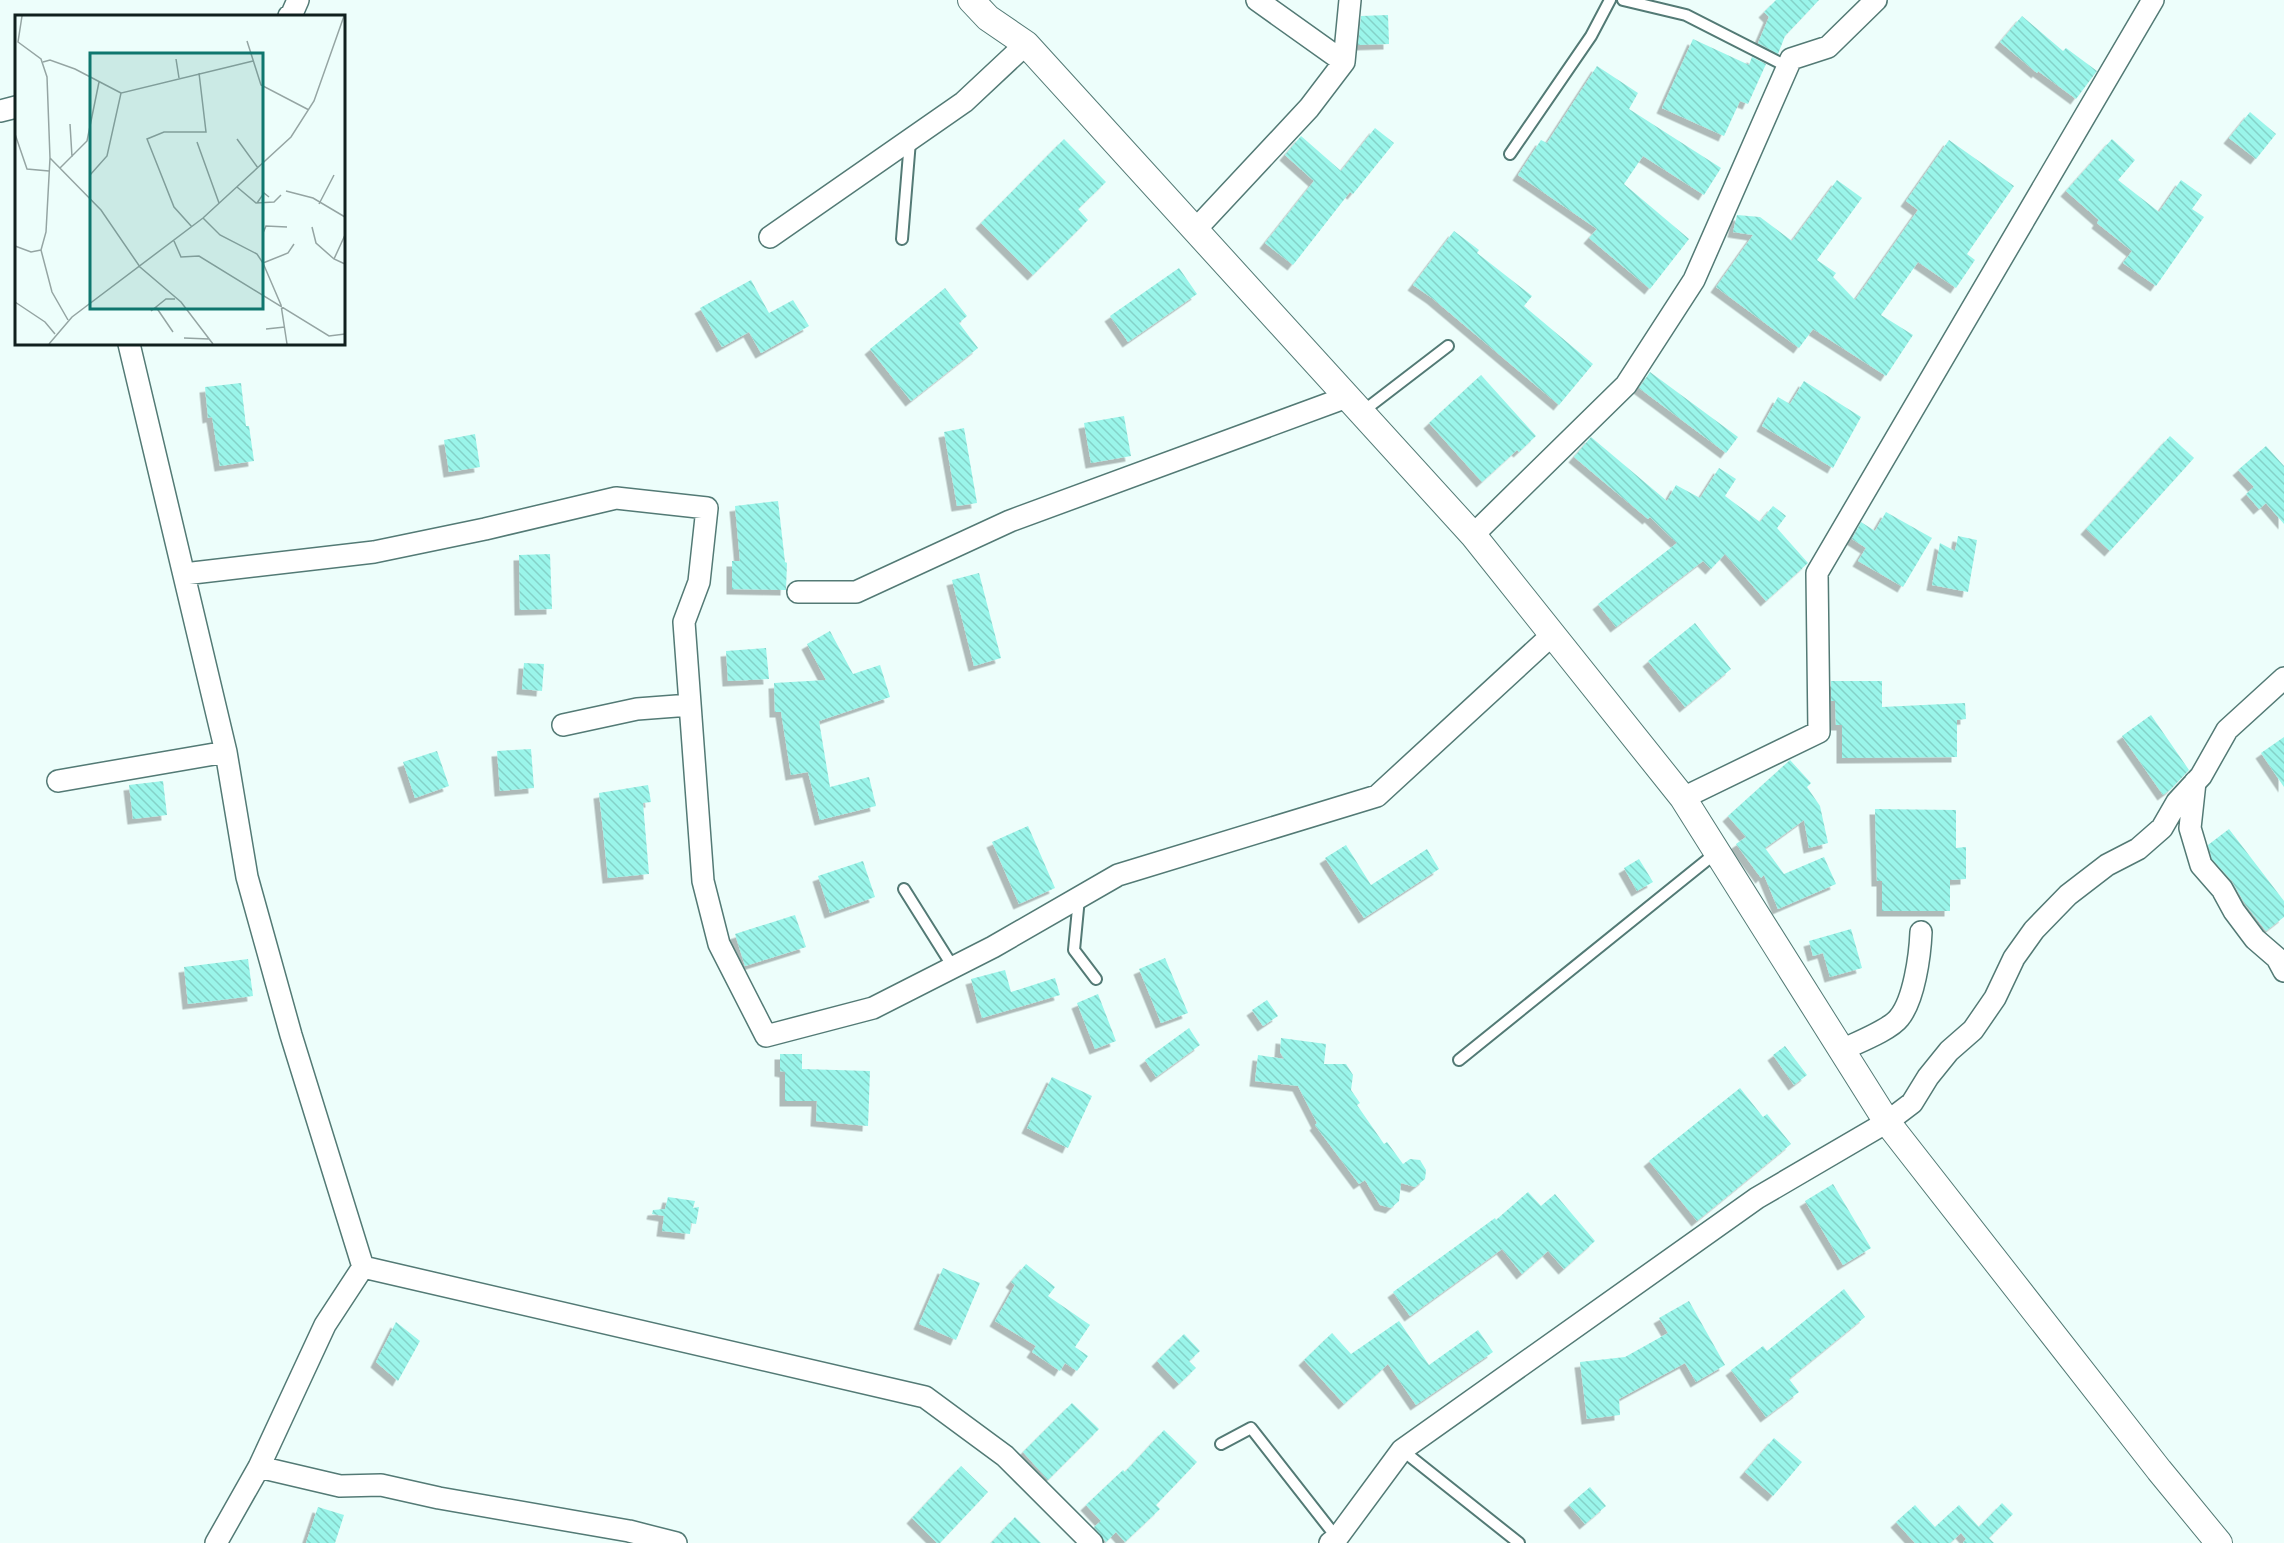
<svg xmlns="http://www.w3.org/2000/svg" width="2284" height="1543" viewBox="0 0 2284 1543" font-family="'PT Serif',serif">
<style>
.building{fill:url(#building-back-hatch);filter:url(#shadow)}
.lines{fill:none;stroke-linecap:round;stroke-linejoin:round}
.service-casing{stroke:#537a75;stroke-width:14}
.minor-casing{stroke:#537a75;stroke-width:24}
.tertiary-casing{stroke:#537a75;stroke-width:28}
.service{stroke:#fff;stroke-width:10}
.minor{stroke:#fff;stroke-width:21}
.tertiary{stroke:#fff;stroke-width:26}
.inset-road{fill:none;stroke:#95a5a3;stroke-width:1.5}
.view{fill:#0f766e;fill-opacity:0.15;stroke:#0f766e;stroke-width:3}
.inset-edge{fill:none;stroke:#10201e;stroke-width:3}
</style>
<defs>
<pattern id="building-back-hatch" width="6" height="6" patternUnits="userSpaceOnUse" patternTransform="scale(1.5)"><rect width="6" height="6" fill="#9af5ea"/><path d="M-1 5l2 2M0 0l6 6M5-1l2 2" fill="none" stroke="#84d2c8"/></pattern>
<filter id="shadow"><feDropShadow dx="-5.5" dy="5.5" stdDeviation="0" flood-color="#0004"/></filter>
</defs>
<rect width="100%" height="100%" fill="#edfefb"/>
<path class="building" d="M1776,0H1819L1785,36L1778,54L1758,43L1769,17L1764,12Z
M1388,15L1389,44L1358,45L1361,16Z
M2022,16L2063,51L2066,48L2097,71L2076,99L2038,71L2037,73L2000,42Z
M1693,39L1749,65L1752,57L1766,64L1748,104L1740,101L1724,136L1662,108Z
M1597,66L1638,93L1629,109L1721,168L1704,195L1643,156L1624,184L1689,239L1650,289L1589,238L1597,229L1518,175L1541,140L1547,143Z
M2250,112L2276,134L2256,159L2229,138Z
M1375,128L1394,143L1353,194L1350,192L1293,265L1265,243L1314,181L1285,155L1301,136L1341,171Z
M1064,139L1106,182L1078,209L1088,220L1033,275L981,223Z
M2112,139L2135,160L2118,180L2159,212L2181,180L2202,195L2192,209L2204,217L2156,286L2123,263L2132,251L2097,223L2099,220L2066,191Z
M1949,140L2014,186L1967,254L1975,260L1956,288L1918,262L1881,315L1913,335L1886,376L1813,329L1799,348L1716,287L1753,235L1733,232L1737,215L1760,217L1792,241L1837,180L1862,198L1817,260L1836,273L1833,277L1855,300L1918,210L1906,201Z
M1454,231L1479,250L1477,253L1532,296L1524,306L1593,364L1559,405L1432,298L1413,285Z
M1179,268L1197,294L1128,342L1110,316Z
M751,280L769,313L793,300L809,326L761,353L749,332L722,347L700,308Z
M945,288L967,316L959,323L978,348L911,401L870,349Z
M1650,372L1738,437L1726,453L1639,388Z
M1481,375L1536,436L1519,452L1517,450L1482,482L1429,423Z
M1804,381L1861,417L1833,468L1762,426L1778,397L1790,404Z
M241,383L246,426H249L254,461L220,466L212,417L208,418L205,387Z
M1124,416L1131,456L1091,463L1084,423Z
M964,428L977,503L957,506L944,432Z
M475,434L480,467L449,472L444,440Z
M2170,436L2194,458L2110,551L2086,529Z
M1591,437L1667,501L1676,485L1700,498L1719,468L1736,479L1725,496L1760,522L1773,506L1786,516L1777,528L1808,563L1766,601L1725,554L1711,569L1703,561L1616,627L1598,604L1677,543L1650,517L1648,519L1574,457Z
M2266,446L2284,466V524L2266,503L2259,509L2246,494L2254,487L2238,470Z
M778,501L785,562L787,563L786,590L732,589V561H740L735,506Z
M1886,512L1932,538L1903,587L1858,561L1866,548L1852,539L1861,522L1875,531Z
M1958,536L1977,540L1968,592L1932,585L1940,543L1955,551Z
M550,554L552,609L520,610L519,555Z
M979,573L1001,658L974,666L952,580Z
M1695,623L1731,669L1685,707L1648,661Z
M830,631L853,674L880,665L890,697L819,721L830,787L869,777L876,806L820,820L808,772L791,775L781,712H775L774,683L826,680L807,644Z
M766,648L769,679L728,681L726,651Z
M524,663L544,664L542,691L522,689Z
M1831,681H1882V707L1965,703L1966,719L1957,720V757L1842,758V725H1836L1835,701H1831Z
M2151,715L2189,770L2171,789L2163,795L2122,736Z
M2284,737V787L2261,753Z
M531,749L534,788L500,791L497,751Z
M437,751L449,786L415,798L403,762Z
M1790,760L1811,783L1807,787L1820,806L1828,843L1809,848L1804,820L1765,848L1784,874L1824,857L1836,884L1778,909L1764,875L1761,878L1736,844L1746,837L1728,816Z
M163,781L167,815L133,819L129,785Z
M648,785L651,802L643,803L649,874L608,878L599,793Z
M1875,809L1956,810V848L1966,847V879L1950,880V911H1882V881H1877Z
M1028,826L1055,888L1019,904L992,842Z
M2229,829L2284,901V917L2266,931L2245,904L2232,881L2212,859L2208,845Z
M1346,845L1371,885L1427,849L1439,869L1364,918L1325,858Z
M1639,859L1653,882L1637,891L1624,868Z
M863,861L875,897L830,913L818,876Z
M795,915L806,947L745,966L735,934Z
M1851,929L1862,968L1830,977L1823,953L1813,956L1809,941Z
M1165,958L1188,1013L1161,1023L1139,969Z
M248,959L253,996L188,1004L184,967Z
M1005,970L1011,992L1055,978L1060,995L982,1018L971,979Z
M1098,994L1116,1041L1095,1049L1077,1003Z
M1267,1000L1278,1016L1263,1026L1252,1010Z
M1189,1028L1200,1045L1156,1077L1145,1060Z
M1281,1038L1326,1044L1324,1064H1346L1353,1075L1351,1090L1360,1103L1357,1105L1384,1144L1387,1142L1403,1164L1410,1159L1420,1160L1426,1170L1425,1179L1415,1187L1401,1183L1399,1201L1391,1208L1380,1205L1365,1180L1359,1184L1315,1125L1317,1123L1298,1086L1255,1081L1258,1055L1284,1059L1280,1052Z
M1785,1046L1807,1075L1794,1085L1773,1055Z
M780,1054H802V1069L870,1071L868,1126L816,1121L817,1101H785V1072L780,1071Z
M1052,1077L1092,1096L1068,1148L1027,1128Z
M1740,1088L1763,1117L1767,1114L1791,1144L1697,1221L1649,1161Z
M1833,1184L1871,1248L1843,1265L1805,1201Z
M1528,1192L1541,1206L1555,1194L1595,1241L1564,1269L1548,1251L1522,1274L1502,1249L1410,1316L1393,1292L1495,1218L1496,1220Z
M668,1197L695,1201L693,1208L699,1207L696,1224L691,1223L690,1234L662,1231L664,1216L652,1214L653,1210L665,1209Z
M1026,1264L1055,1287L1048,1296L1090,1325L1075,1347L1088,1356L1077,1371L1065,1363L1060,1371L1032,1352L1036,1346L995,1321L1015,1285L1011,1282Z
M943,1268L980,1283L956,1340L919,1324Z
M1844,1289L1865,1317L1789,1379L1799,1392L1766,1417L1731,1370L1763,1346L1767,1351Z
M1689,1301L1725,1365L1696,1382L1685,1363L1619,1399L1620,1415L1587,1419L1580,1362L1625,1357L1668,1333L1659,1318Z
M1399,1321L1429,1365L1478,1330L1493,1352L1416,1405L1388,1364L1344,1404L1304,1360L1332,1333L1351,1354Z
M396,1322L420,1341L398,1381L376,1362Z
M1184,1334L1200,1351L1189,1361L1196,1368L1179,1384L1157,1361Z
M1072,1403L1099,1429L1048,1480L1023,1452Z
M1164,1430L1197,1462L1156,1505L1160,1509L1125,1542L1116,1532L1106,1542L1094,1527L1101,1521L1086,1505L1123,1470L1125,1472Z
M1774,1438L1802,1462L1773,1496L1745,1472Z
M961,1466L988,1492L940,1543H937L912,1518Z
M1590,1487L1606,1506L1585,1524L1569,1505Z
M2002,1503L2013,1514L1989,1538L1994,1543H1963L1966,1539L1961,1533L1950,1543H1915L1896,1522L1915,1505L1935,1527L1959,1505L1979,1527Z
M318,1507L344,1515L335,1543H306Z
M1015,1517L1041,1543H991Z"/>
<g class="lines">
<defs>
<path id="service" d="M1623,0L1686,15L1788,67
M1510,154L1591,36L1610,0
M902,239L910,141
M1362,412L1448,346
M904,889L953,967
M1079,898L1074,950L1096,979
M1459,1060L1717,852
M1221,1444L1251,1428L1337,1538
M1402,1450L1519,1543"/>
<path id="minor" d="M1257,0L1344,62
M289,16H291L298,0
M0,111L16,107
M1196,229L1309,108L1344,62L1350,0
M770,237L964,102L1026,44
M129,344L226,752L247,877L291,1035L363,1267L925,1397L1005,1456L1092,1543
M1473,535L1626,385L1694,280L1791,59L1828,47L1876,0
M184,574L374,552L485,529L616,498L707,508L699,582L684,622L703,881L719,944L766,1036L873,1008L993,947L1118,875L1377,796L1552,635
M798,592H856L1010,521L1347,397
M563,725L637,709L690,705
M58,781L226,752
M2195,782L2190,828L2201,865L2222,889L2234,911L2255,939L2277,958L2284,971
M1683,798L1819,732L1817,573L2153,0
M1842,1050C1856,1043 1890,1030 1899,1018C1914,1000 1920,956 1921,932
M259,1467L340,1486L381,1485L439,1498L629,1531L676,1543
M216,1543L259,1467L325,1325L363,1267
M1330,1543L1337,1538L1402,1450L1757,1198L1887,1122L1912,1103L1928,1077L1949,1051L1973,1030L1995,998L2014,958L2034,930L2068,895L2107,865L2138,849L2162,828L2177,802L2201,776L2227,730L2284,678"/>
<path id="tertiary" d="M971,0L988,18L1026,44L1473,535L1683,798L1887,1122L2159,1470L2219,1543"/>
</defs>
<use href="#service" class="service-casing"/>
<use href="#minor" class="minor-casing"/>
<use href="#tertiary" class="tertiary-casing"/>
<use href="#service" class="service"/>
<use href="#minor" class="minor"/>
<use href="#tertiary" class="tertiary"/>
</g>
<g transform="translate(15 15)">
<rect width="330" height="330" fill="#edfefb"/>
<path class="inset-road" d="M7,1L3,27L26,44L32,62L35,143L31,217L26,235L37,277L53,305M232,26L246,70L294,95M161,44L164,63M28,47L35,45L60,54L106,78M55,109L57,142M0,119L12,154L34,156M222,124L243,153M182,127L204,188M35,143L86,195L125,252L166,287L198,329M45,153L72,126L84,67M75,160L92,141L106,78L238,46M222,172L241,188L259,187L266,180M271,176L298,183L330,202M242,188L249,178L254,182M304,189L319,160M188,203L205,220L242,239L248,248L266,290L272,329M177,212L159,192L132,124L149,117H191L184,58M297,212L301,228L319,244M248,218L251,211L272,212M330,220L319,244L330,249M159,226L166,242L184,241L314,321L330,319M0,231L16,237L26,235M248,248L273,238L279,229M0,287L30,307L40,319M141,292L158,317M136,296L151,284H160M251,314L270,312M169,323L194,324M34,329L57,302L188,203L276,122L299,86L329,1"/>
<path class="view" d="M75,38H248V294H75Z"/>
<rect width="330" height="330" class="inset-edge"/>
</g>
</svg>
